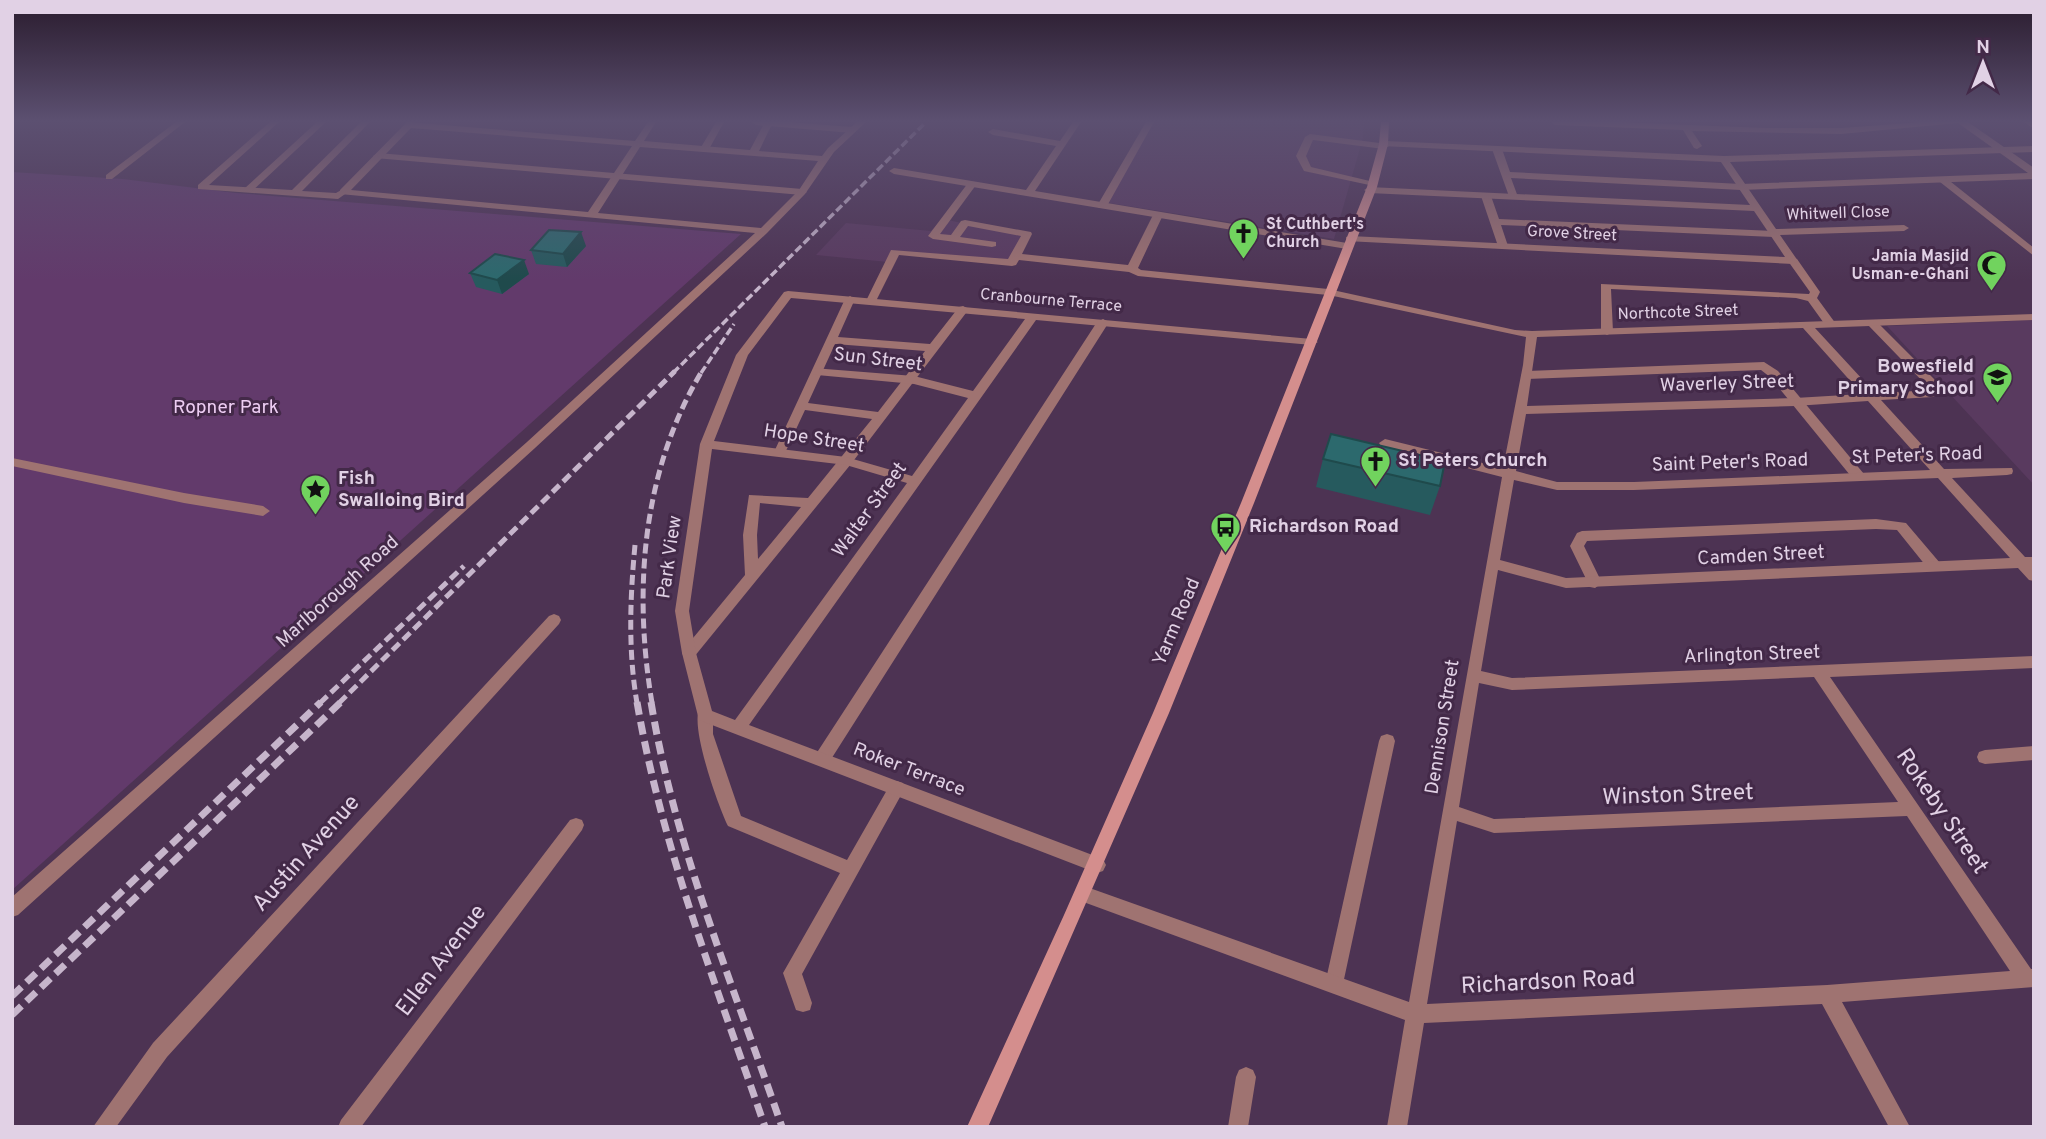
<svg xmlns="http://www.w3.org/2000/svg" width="2046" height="1139" viewBox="0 0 2046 1139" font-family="Overpass,sans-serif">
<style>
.built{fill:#593a5f}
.green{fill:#623a6b}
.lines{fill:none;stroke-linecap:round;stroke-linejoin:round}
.lane{fill:#9f7371;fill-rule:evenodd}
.street{fill:#9f7371;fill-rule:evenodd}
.secondary{fill:#d48e8d;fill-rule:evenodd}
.rail-far2{stroke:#c6b5cb;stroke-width:3.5;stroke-dasharray:8 3.5;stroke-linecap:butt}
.rail-far1{stroke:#c6b5cb;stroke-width:5;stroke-dasharray:10 5;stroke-linecap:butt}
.rail{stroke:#c6b5cb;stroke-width:7;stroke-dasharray:13 7;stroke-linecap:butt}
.wall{fill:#265a5e}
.shaded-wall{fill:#1f4a4c}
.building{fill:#2c696d;stroke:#1f4a4c;stroke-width:2}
.labels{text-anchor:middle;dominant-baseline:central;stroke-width:6;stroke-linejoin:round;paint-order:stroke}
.far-street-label{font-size:16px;fill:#e1d1e5;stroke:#432948}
.far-poi-label{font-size:16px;font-weight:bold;fill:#e1d1e5;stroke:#432948;text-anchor:start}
.street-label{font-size:19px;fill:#e1d1e5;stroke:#432948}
.poi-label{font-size:19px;font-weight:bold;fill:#e1d1e5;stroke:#432948;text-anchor:start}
.park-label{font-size:19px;fill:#edcdf3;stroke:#432948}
.near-street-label{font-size:23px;fill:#e1d1e5;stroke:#432948}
</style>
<rect width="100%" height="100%" fill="#4d3353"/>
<path class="built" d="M1153,122H1364L1363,138L1334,239L1103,202Z
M942,219L1025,235L1012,261L893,251L888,262L816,255L846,223L931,231Z
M2034,320V485L1887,326Z"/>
<path class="green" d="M12,172L123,179L236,193L741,234L12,890Z"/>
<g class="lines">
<path class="lane" d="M270,122H279L209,185L292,190L361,122H370L302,191L336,193L343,189L348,192L338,199L198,189V185Z
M716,122H724L708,151H702L700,149Z
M752,122H787L853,127L857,130L853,133L756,125Z
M1146,122H1154L1107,206L1099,208L1097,206Z
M1551,122H1615L1766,128H1841L1923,122H1968L2034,168V179L1741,190L1511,178L1518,197L1510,199L1492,149L1494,147L1502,149L1510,172L1741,184L2028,173L1958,123L1841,134L1692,131L1702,146L1697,149L1694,148L1683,130L1555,125Z
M1310,134L1387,144L1389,146L1384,149L1313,140L1306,156L1311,167L1374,182V186L1304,171L1296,156L1305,137Z
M378,153L802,189L807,192L802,195L375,158L373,156Z
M971,182L976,185L940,234L951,235L961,221L965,220L1031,232L1032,234L1022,254L1128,265L1153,215L1158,212L1163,215L1138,268L1141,270L1328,289L1333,292L1328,295L1138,276L1129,272L1019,260L1016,265L1012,266L899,255L875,303H867L866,301L891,250L1008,259L1021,236L968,226L960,237L996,242V246L992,247L933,239L928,236L968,183Z
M1483,194L1491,196L1499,219L1774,231L1779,234L1774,237L1501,225L1508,246L1503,249L1498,246L1481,196Z
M1793,258L1797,259L1820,292L1817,298L1836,324L1834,326H1826L1808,301L1796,298L1611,289L1613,332L1607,335L1601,332V284L1809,294L1810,292L1788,261Z
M850,296L855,299L838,337L930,344L959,307L963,306L969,309L851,464L694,657H684L682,653L684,649L745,575L743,535L749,495L808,498L872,419L805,410L784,455H776L774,452L845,299ZM835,344L925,351L878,412L808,403ZM760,503L801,507L758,559L757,535Z
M1103,319L1109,322L828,764L822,766L816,764L814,759L816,754L1097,322Z
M1872,320L1876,321L1939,384L1941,387L1937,396H1929L1927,393L1929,388L1868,325L1866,323Z
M1764,362L1778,371L1864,474L1865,477L1864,480H1854L1770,377L1761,370L1527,379L1521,375L1527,371Z
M12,458L184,493L263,506L270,511L263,516L184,503L12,466Z
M1876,519L1906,523L1940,563L1942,567L1940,571H1930L1897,530L1876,529L1587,541L1584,546L1602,583L1595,588L1590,587L1570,546L1577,533L1582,531Z
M705,709L711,710L713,715V734L741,816L847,860L891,783L897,781L903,783L905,788L802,974L812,1003L810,1010L803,1012L796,1010L783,973L840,873L728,826C718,806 691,729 699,710Z
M1387,734L1393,736L1395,741L1343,984L1341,990L1334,993L1327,990L1325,984L1379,741L1381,736Z
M1246,1067L1253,1070L1256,1077L1248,1127H1228L1236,1077L1239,1070Z"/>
<path class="street" d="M176,122H185L112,179H106V175Z
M317,122H326L251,192H245V188Z
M407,122L635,141L648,122H656L644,141L750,150L765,122H773L759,151L822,156L828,148L857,122H866L834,152L805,194L767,233L535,448L18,915L12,917V897L527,442L755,233L340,194V190ZM411,128L632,146L588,212L351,190ZM640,147L818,161L799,190L761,228L598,213Z
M1073,122H1081L1035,191L1347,243L1352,246L1347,249L894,174L889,171L894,168L1026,190L1056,146L993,135L988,132L993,129L1060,141Z
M2024,122H2034V129Z
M1385,141L1724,156L2034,146V152L1730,162L1776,229L1904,225L1909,228L1904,231L1780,235L1798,261L1793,264L1346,241V237L1350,236L1785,257L1754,211L1369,193L1364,190L1369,187L1750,205L1721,162L1382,146V142Z
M1940,178H1946L2034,248V256L1940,182Z
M1328,289L1515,330L1532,331L2034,314V320L1815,328L1875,393L1937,390L1939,393L1933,397L1881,400L1944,469L2012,468L2013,471L2012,474L2007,475L1952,478L2025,557H2034V581L2029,580L2018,568L1566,588L1498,570L1481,671L1512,678L2034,656V668L1830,677L2031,969H2034V987L1842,1002L1910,1127H1889L1822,1004L1424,1023L1407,1127H1387L1405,1020L1078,900L1075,894L1078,888L1084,886L1409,1002L1502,477L1381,446L1379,443L1385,439L1503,468L1523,365L1526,337L1324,294L1323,292ZM1803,328L1862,394L1795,398L1527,406L1537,337ZM1868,401L1930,470L1634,482H1557L1516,471L1526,414L1795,406ZM1938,478L2010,558L1566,578L1500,560L1514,480L1557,490H1634ZM1814,677L1898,802L1494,819L1459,807L1479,683L1512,690ZM1907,816L2010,971L1827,985L1427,1004L1457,821L1494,833Z
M788,291L1312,339L1318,342L1312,345L1036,320L749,725L1103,859L1106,865L1103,871L1097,873L699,720L682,653L675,611L700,444L736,355L784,292ZM791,298L1025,319L973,391L914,376L813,368V374L817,375L914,384L968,398L912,476L846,457L714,441L748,355ZM712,449L846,465L907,483L735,720L712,711L696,653L689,611Z
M554,614L559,616L561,620L559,624L167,1057L116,1127H93L153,1043L549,616Z
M2034,746V760L1985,764L1979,762L1977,757L1979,752L1985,750Z
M576,818L582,820L584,825L582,830L361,1127H338L341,1120L570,820Z"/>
<path class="secondary" d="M1381,122H1389L1388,144L1377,187L1254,503L1169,713L988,1127H967L1064,915L1153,713L1241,503L1367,187L1379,144Z"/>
<path class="rail-far2" d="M673,373L926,122
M701,373L734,324"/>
<path class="rail-far1" d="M635,545C630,598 628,651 637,703
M320,703L464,566
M339,703L675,371
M652,703C633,590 642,471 702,371"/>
<path class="rail" d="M637,702C662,848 717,987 765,1127
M651,702C675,848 734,987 782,1127
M12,996L321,702
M12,1015L341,702"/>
</g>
<path class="wall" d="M586,246L567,267L536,264L531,250Z
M470,273L529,274L502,294L476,287Z
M1323,459L1440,486L1430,515L1316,487Z"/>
<path class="shaded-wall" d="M581,232L586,246L567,267L563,254Z
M524,260L529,274L502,294L497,280Z"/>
<path class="building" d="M549,230L581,232L563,254L531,250Z
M495,254L524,260L497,280L470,273Z
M1331,434L1445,461L1440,486L1323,459Z"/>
<linearGradient id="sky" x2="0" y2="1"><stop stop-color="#2a1c2e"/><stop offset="0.43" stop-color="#5c5071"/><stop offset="1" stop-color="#5c5071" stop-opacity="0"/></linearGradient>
<rect width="2046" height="281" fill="url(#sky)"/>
<defs>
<symbol id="church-pin" viewBox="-11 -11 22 30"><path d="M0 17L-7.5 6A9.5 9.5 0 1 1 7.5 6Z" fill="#71d35e" stroke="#432948"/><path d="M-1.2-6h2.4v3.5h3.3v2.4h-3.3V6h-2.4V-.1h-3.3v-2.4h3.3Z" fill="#111"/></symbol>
<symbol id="mosque-pin" viewBox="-11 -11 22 30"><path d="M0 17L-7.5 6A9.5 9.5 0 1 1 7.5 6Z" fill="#71d35e" stroke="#432948"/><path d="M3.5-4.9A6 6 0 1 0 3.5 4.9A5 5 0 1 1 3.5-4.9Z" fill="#111"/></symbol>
<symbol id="school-pin" viewBox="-11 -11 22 30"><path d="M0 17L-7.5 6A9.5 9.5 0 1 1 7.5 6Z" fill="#71d35e" stroke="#432948"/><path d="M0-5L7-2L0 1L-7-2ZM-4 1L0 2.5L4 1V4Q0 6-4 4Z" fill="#111"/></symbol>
<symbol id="sight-pin" viewBox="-11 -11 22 30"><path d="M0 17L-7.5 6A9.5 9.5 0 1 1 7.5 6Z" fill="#71d35e" stroke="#432948"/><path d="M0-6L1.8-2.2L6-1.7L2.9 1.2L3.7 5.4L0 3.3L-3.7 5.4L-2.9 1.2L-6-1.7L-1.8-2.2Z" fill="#111"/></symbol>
<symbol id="bus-pin" viewBox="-11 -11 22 30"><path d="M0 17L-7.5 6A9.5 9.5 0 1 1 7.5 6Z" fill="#71d35e" stroke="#432948"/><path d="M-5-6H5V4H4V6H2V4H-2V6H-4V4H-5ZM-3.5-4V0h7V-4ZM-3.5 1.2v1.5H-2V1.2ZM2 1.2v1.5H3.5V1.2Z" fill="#111"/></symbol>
</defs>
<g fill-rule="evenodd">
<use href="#church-pin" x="1226" y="216" width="35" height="47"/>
<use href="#mosque-pin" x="1974" y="248" width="35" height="47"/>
<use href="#school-pin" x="1980" y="360" width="35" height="47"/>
<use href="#church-pin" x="1358" y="444" width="35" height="47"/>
<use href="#sight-pin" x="298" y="472" width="35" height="47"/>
<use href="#bus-pin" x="1208" y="510" width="35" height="47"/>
</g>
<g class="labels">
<g class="far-street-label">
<text transform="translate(1838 214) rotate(-2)">Whitwell Close</text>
<text transform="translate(1572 234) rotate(3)">Grove Street</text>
<text transform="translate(1051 301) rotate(5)">Cranbourne Terrace</text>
<text transform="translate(1678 313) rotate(-2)">Northcote Street</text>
</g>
<g class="far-poi-label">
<text x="1266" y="225">St Cuthbert's<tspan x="1266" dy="18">Church</tspan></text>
<text x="1969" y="257" text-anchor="end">Jamia Masjid<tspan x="1969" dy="18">Usman-e-Ghani</tspan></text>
</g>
<g class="street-label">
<text transform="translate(878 360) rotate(7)">Sun Street</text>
<text transform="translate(1727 384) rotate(-2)">Waverley Street</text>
<text transform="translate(814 439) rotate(9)">Hope Street</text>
<text transform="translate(1917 456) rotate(-2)">St Peter's Road</text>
<text transform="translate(1730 463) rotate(-2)">Saint Peter's Road</text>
<text transform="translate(870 510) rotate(-54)">Walter Street</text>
<text transform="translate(1761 556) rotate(-3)">Camden Street</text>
<text transform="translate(670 557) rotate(-82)">Park View</text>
<text transform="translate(338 592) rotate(-42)">Marlborough Road</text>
<text transform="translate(1177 622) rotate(-67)">Yarm Road</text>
<text transform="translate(1752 655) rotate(-2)">Arlington Street</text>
<text transform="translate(1443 727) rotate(-81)">Dennison Street</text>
<text transform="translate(909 770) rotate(21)">Roker Terrace</text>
</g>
<g class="poi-label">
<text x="1974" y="367" text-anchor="end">Bowesfield<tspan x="1974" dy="22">Primary School</tspan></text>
<text x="1398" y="461">St Peters Church</text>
<text x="338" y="479">Fish<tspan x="338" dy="22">Swalloing Bird</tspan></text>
<text x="1249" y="527">Richardson Road</text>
</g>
<g class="park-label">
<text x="226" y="408">Ropner Park</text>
</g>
<g class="near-street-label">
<text transform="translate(1678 796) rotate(-2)">Winston Street</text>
<text transform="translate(1941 812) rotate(56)">Rokeby Street</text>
<text transform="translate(307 854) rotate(-48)">Austin Avenue</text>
<text transform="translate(442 961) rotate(-53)">Ellen Avenue</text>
<text transform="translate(1548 983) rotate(-3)">Richardson Road</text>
</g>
</g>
<rect width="2046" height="1139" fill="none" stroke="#e1d1e5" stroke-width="28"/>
<g transform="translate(1983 63)" stroke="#432948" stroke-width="5" paint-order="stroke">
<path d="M0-5L12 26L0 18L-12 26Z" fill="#e1d1e5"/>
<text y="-10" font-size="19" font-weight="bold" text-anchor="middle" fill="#e1d1e5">N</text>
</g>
</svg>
